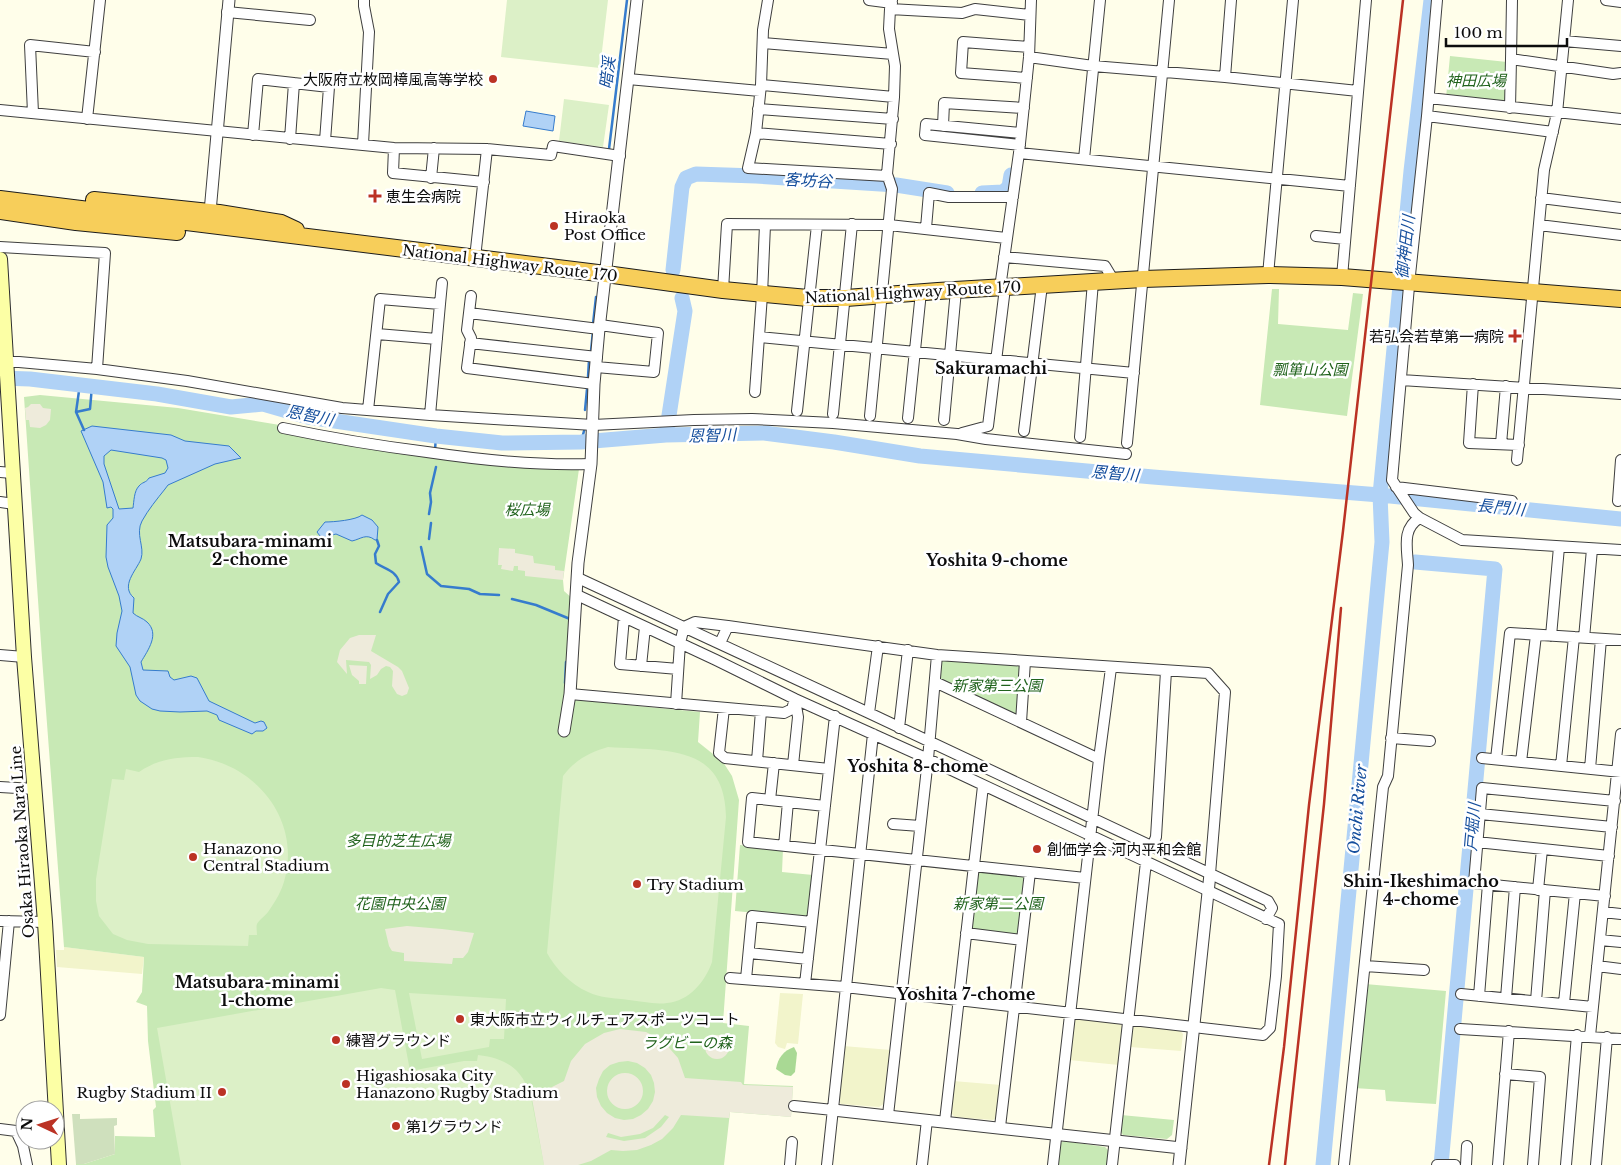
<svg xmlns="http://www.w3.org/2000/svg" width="1621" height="1165" viewBox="0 0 1621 1165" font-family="'Libre Baskerville','Noto Sans JP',serif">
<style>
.farmland{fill:#f2f4cb}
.green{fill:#c8e9b5}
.forest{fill:#a9d994}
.cemetery{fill:#cfe0bd}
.pitch{fill:#dcf0c7}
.plaza{fill:#eeebdb;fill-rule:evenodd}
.water{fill:#b0d2f6;stroke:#367ccd;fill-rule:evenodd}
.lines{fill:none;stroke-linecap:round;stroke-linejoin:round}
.stream{stroke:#367ccd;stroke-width:2.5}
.river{stroke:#b0d2f6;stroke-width:15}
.minor-casing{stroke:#3f3f3f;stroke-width:12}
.tertiary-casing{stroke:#3f3f3f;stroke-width:13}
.secondary-casing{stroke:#2e2e2e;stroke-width:16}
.trunk-casing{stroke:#1d1d1d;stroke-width:18}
.minor{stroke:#fff;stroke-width:10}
.tertiary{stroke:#fff;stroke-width:11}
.secondary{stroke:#fcffa5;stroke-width:14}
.trunk{stroke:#f7ce5a;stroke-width:16}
.rail{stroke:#bb3224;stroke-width:2.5}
.poi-dot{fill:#bb3224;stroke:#fff;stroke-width:2}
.labels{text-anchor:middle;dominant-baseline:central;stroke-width:5;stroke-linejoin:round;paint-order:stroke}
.poi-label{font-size:15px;fill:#0c0c0c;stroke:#fff;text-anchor:start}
.park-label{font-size:15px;font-style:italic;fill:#21631d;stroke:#fff}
.street-label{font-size:15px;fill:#0c0c0c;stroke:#fff}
.water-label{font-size:16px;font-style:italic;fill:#164f9d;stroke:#fff}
.neighbourhood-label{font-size:16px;font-weight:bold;fill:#0c0c0c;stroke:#fff}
</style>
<rect width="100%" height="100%" fill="#fffeea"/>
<path class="farmland" d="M64,947L144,957L142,974L57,967L56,950H64Z
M780,993L803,994L798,1044L787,1043L785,1049L778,1047L775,1043Z
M1078,1017L1119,1022L1123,1027L1119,1065L1069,1060L1073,1022Z
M1136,1025L1179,1029L1183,1034L1181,1051L1130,1047L1131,1029Z
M843,1046L891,1050L885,1103L879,1107L841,1104L837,1099Z
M953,1081L1001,1085L998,1117L993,1120L955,1117L950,1112Z"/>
<path class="green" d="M1450,56L1507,62L1505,105L1446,98Z
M1272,289H1279L1278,324L1348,330L1353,293L1363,294L1347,416L1260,405Z
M40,395L178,408L304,429L303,435L579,469L563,580L564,591L573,599L565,699L700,712L698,742L723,762L732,776L739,800L723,1023L749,1026L744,1084L793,1086L791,1117L730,1112L724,1165H76V1164H84L115,1154V1136L155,1137L153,1110L156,1107L148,1041L147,1006L136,1002L142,992L144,957L64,947L42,658L24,397Z
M944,660L1018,665L1022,670L1018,713L1014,716L942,683L937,674V663Z
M740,845L783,849L782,872L813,875L810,915L806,918L735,911Z
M982,870L1021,874L1025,879L1020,933L1015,937L971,929L976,875Z
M1365,984L1446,991L1436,1104L1386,1101L1385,1090L1354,1088Z
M1121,1115L1174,1120L1172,1135L1167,1139L1123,1135L1120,1130Z
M1064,1141L1105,1147L1109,1151L1108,1165H1057L1059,1144Z"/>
<path class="forest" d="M794,1047L797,1053L795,1072L791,1076L785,1075L776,1069C778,1058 783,1051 794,1047Z"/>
<path class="cemetery" d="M72,1114H80V1119L117,1118V1125L114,1126L115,1154L84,1164H76Z"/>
<path class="pitch" d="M507,0H608L600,68L501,57Z
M564,99L609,105L603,147L559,141Z
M608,747C664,751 725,743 726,817L712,962C705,982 689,1001 667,1003C655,1005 641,1001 629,1000C615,998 600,998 588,992C570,984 556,969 547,953L563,776C575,760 590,752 608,747Z
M198,757C256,765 300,819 285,878C282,891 275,902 268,912C265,916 259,920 257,924C256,926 257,932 257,935H249L248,946L148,944L127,940L113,934L99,916L96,901V879L112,779L124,780L126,769L139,772C158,759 176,757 198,757Z
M381,988L395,990L410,1071L464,1061H477L478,1055C520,1060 529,1081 535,1118C538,1134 541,1149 544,1165H181L157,1028Z
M409,993L506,999L504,1039H490L489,1047L422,1059Z"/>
<path class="plaza" d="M31,404H40L43,408L51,409L50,420L46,425L40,428L30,427L29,420H26L25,408L28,407Z
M499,548L515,549V553L533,556L534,563L555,566V570L564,571L563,580L525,576V571L518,570V566H514L513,571L501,569L502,565H498Z
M359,635H376L371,651L398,667L402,671L409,688L407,694L402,696L397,694L392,686L393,671L390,667L386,666L381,669L377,675L370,679L371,665L369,662L346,660L347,674L337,662L340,650L350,638Z
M349,665L367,666L366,684H359V681L352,675Z
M407,926L442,929L474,933L468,952L463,958H453L452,964L404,961V953L392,951L389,946L385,929Z
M620,1029L646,1032L663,1041L678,1058L685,1078L741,1082L743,1085L793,1087L791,1117L730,1112L729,1118L681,1115L673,1128L662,1139L651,1145L637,1150L623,1151L611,1150L591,1161L578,1165H544L531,1093L552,1087L564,1081L571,1061L585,1044L604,1033ZM628,1061L637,1063L645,1068L651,1075L654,1083L655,1092L653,1101L648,1109L641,1115L633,1119L624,1120L615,1118L607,1113L601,1106L597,1097L596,1088L599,1079L603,1071L610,1065L619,1062ZM665,1115L669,1117L661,1127L645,1138L624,1141L606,1137L608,1133L621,1137L640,1134L653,1128Z
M705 1047a12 12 0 1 1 24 0a12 12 0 1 1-24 0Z
M607 1091a18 18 0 1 1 36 0a18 18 0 1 1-36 0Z"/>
<path class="water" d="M526,111L555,116L553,131L523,126Z
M92,426L171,435L185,441L229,446L241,458L215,464L168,485L165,489C157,499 148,510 142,521C135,534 145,547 141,559C136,571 120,586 134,598L133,613C137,617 143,618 147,622C160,634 148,650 141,662L143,670L168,671L170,677L174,680L191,676L197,678L209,701L255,723L261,721L264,722L267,728L263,731H256L252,734L219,720L217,715L207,711L180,712L160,711L152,709L140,701L136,695L130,667L116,646L117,633L122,611L119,596L108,567L106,557L107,525L113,518V509L111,507L107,508L103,482L81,431ZM111,450L162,458L166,460L168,468L165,473L149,478C146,483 142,482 139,486C134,491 134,501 133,508L119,509L104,464V456Z
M362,515L372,520L378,527L377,540H375C366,533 361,539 352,541L336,534L325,537L320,536L317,532L325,522C334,522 356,520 362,515Z"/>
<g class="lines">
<path class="stream" d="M609,149L627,0
M593,324L596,297
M591,351L593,331
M588,377L589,360
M80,384L76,412L84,430
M585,410L587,389
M76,412L90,409L92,386
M581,442L584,431
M435,450L436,436
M429,514L431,502L430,493L436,467
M429,539L431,523
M377,540L379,546L375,554L376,563C384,569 396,570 399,582L388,594L380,612
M421,547L427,574L441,586L469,589L480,594L499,595
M512,599L536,605L570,619
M565,683L566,662"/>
<path class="river" d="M982,193L1003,192L1009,187L1011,175
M673,270L682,187L686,178L696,174L756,176L896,185L947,193
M0,378L30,379L157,394L231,407L263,404L308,417L436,436L502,443L581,442L666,435L764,433L834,442L920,456L1153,477L1380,495L1621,519
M666,435L685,311L682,298
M1415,562L1495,569L1441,1165
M1323,1165L1382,542L1380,495L1411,171L1431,0"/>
<defs>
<path id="minor" d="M768,0L763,30L761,85L756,133L748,168L887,176
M869,0L892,3
M1512,0L1511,59L1613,74L1621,73
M1606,0L1621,2
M890,9L962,13L975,9L1030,15
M227,12L310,20
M1564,41L1621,46
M763,43L893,54
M1029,57L1093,66L1225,77L1358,91
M1225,77L1231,0
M1027,78L961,73L963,42L1029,47
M628,79L760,91
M761,85L894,97
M1429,98L1621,119
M1510,108L1511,59
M758,109L893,119
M0,110L394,148L487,149L551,155L553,146L620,156
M33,113L30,45L95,52
M1427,116L1553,132
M87,119L100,0
M943,126L944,103L1024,108
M756,133L891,144
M253,135L258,79L329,87L325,141
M290,139L294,83
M363,144L369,32L364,6V0
M1020,145L925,135L926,124L1021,133
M394,148L393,173L484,182
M1019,153L1350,186
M1084,159L1100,0
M431,178L434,148
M1541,198L1621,208
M1539,225L1621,235
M926,228L929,193L949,197H1013
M1316,236L1345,239
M0,247L105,253L97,369
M1004,257L1105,266L1114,281
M475,258L487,149
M1268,275L1293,0
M1342,277L1366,0
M1000,288L1019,153L1029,57L1031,0
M723,290L727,224L889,225L1006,238
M471,296L467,330L471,338L467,368L594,384
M440,304L442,283
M469,313L599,329
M377,334L437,339
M759,337L1134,373
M470,343L597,357
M1,362H19L97,369L187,381L342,408L430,415L593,425L694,420L752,419L833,423L957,434L986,439L1126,454
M596,367L654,372L658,333L600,325
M1401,380L1621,394
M1473,384L1469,443L1519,445
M755,392L762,295L765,225
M368,410L380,299L440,304L430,415
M797,411L817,225
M833,414L852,224
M870,416L892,189L887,174L894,97L895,66L889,29L890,9L892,0
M908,418L921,292
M944,420L956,290
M283,428C331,438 379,446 427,452C481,460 536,466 591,464
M1024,431L1042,285
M962,433L988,426L1005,288
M1080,437L1093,282
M1127,443L1169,0
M1501,444L1506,386
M1517,460L1544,170L1557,113L1568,0
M0,472L12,473
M1396,487L1512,501
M1618,501L1621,460
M0,502L14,504
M1420,518L1462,540L1621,550
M578,578L869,713L1268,901L1272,908L1266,919
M577,595L716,660L795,699L928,759L1279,924L1276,976L1270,1028L1263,1035L845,987L730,978
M624,617L620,664L678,669
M1551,636L1559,547
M1584,638L1592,549
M720,643L728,626L937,655L1208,673L1225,692L1210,874
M0,655L24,657
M641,666L645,627
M935,682L1099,759
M570,694L784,713L792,709L795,699
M676,704L680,643L684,627L695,622L728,626
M724,708L719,753L725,758L829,769
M869,713L878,646
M1021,722L1025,661
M899,728L908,650
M1391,738L1430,741
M1482,758L1621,772
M1496,759L1510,633L1621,640
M757,761L761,711
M1521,762L1536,635
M793,765L798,717L795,700
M1561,766L1574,637
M1590,769L1601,639
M0,787L34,789
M770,800L774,763
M825,806L752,798L748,842L1085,878
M1480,814L1612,827
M893,824L920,826
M1477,842L1609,856
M784,846L788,802
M1152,847L1156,837L1166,671
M1538,890L1542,849
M1605,896L1474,883L1482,788L1615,801
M1603,912L1621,914
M0,921L45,922
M966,933L1022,940
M1600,940L1621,942
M749,953L808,959
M1365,966L1424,970
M1597,966L1621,969
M746,979L752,916L812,922
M805,984L835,716
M1461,994L1593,1007
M1479,996L1488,884
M1506,998L1515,887
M1536,1001L1545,890
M1564,1003L1575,893
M0,1015L9,921
M1460,1029L1621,1039
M1590,1036L1621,734
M1505,1074L1540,1077L1533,1165
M794,1106L833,1110
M888,1115L928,759L937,655
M945,1121L983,786
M1000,1127L1030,872
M0,1129L16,1131L23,1146L27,1165
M790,1165L792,1142
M827,1165L873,734
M922,1165L927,1120
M1053,1165L1099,759L1111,668
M1112,1165L1146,862
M1344,1165L1383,787L1388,776L1408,565C1407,547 1402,528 1420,518L1414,513L1392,480L1410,275L1427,116L1437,0
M1437,1165H1455
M1466,1165L1467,1146
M1498,1165L1509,1031
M1566,1165L1577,1035
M1596,1165L1607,1037"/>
<path id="tertiary" d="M210,212L229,0
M564,731L570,694L578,563L591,464L594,384L599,329L637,0
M833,1110L1181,1148
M1179,1165L1210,874"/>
<path id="secondary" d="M0,259L24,657L45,922L59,1165"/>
<path id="trunk" d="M0,199L606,274L723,290L808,298H846L938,291L1143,279L1268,275L1342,277L1621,299
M94,200L219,213L281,223L296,230
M0,211L76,222L177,232"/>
</defs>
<use href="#minor" class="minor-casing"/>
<use href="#tertiary" class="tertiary-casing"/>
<use href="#secondary" class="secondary-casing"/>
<use href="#trunk" class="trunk-casing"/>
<use href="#minor" class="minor"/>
<use href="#tertiary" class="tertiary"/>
<use href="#secondary" class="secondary"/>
<use href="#trunk" class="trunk"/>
<path class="rail" d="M1269,1165L1284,1047L1309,805L1343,531L1403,0
M1285,1165L1324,804L1341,608"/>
</g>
<g class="poi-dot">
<circle cx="493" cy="79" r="5"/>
<path d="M372.5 188.5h5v5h5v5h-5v5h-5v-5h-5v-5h5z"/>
<circle cx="554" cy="226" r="5"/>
<path d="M1512.5 328.5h5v5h5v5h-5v5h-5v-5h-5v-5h5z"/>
<circle cx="1037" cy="849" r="5"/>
<circle cx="193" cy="857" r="5"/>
<circle cx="637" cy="884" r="5"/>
<circle cx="460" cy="1019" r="5"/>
<circle cx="336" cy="1040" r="5"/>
<circle cx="346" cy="1084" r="5"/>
<circle cx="222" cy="1092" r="5"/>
<circle cx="396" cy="1126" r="5"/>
</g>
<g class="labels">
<g class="poi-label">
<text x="483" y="79" text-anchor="end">大阪府立枚岡樟風高等学校</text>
<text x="386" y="196">恵生会病院</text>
<text x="564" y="217">Hiraoka<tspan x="564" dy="17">Post Office</tspan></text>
<text x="1504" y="336" text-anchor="end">若弘会若草第一病院</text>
<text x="203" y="848">Hanazono<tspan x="203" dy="17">Central Stadium</tspan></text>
<text x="1047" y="849">創価学会 河内平和会館</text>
<text x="647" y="884">Try Stadium</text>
<text x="470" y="1019">東大阪市立ウィルチェアスポーツコート</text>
<text x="346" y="1040">練習グラウンド</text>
<text x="356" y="1075">Higashiosaka City<tspan x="356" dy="17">Hanazono Rugby Stadium</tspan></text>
<text x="212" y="1092" text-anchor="end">Rugby Stadium II</text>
<text x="406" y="1126">第1グラウンド</text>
</g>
<g class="park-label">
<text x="1476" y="80">神田広場</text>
<text x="1310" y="369">瓢箪山公園</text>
<text x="527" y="509">桜広場</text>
<text x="997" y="685">新家第三公園</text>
<text x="398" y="840">多目的芝生広場</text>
<text x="400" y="903">花園中央公園</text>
<text x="998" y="903">新家第二公園</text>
<text x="687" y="1042">ラグビーの森</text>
</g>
<g class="street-label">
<text transform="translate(510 263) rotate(7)">National Highway Route 170</text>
<text transform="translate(913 292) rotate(-3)">National Highway Route 170</text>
<text transform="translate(22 842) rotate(-94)">Osaka Hiraoka Nara Line</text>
</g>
<g class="water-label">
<text transform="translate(607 73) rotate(-83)">暗渓</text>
<text transform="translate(808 180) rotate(3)">客坊谷</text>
<text transform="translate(1405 247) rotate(-84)">御神田川</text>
<text transform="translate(310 415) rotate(12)">恩智川</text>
<text transform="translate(712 435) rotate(-2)">恩智川</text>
<text transform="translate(1115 473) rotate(5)">恩智川</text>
<text transform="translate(1501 507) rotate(6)">長門川</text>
<text transform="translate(1357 809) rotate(-85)">Onchi River</text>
<text transform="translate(1472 827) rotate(-85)">戸堀川</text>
</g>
<g class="neighbourhood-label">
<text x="991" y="368">Sakuramachi</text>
<text x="250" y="541">Matsubara-minami<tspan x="250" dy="18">2-chome</tspan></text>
<text x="997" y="560">Yoshita 9-chome</text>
<text x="918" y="766">Yoshita 8-chome</text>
<text x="1421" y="881">Shin-Ikeshimacho<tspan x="1421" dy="18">4-chome</tspan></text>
<text x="257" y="982">Matsubara-minami<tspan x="257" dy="18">1-chome</tspan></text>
<text x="966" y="994">Yoshita 7-chome</text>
</g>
</g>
<g transform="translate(40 1125) rotate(274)"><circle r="24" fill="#ffffff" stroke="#9e9e9e"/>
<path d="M0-4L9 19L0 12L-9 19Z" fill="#bb3224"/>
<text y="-8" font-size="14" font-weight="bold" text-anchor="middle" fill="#0c0c0c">N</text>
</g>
<path d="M1446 38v8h121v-8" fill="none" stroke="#0c0c0c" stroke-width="2.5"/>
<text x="1454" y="38" font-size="15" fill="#0c0c0c" stroke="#ffffff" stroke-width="4" paint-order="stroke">100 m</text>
</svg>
